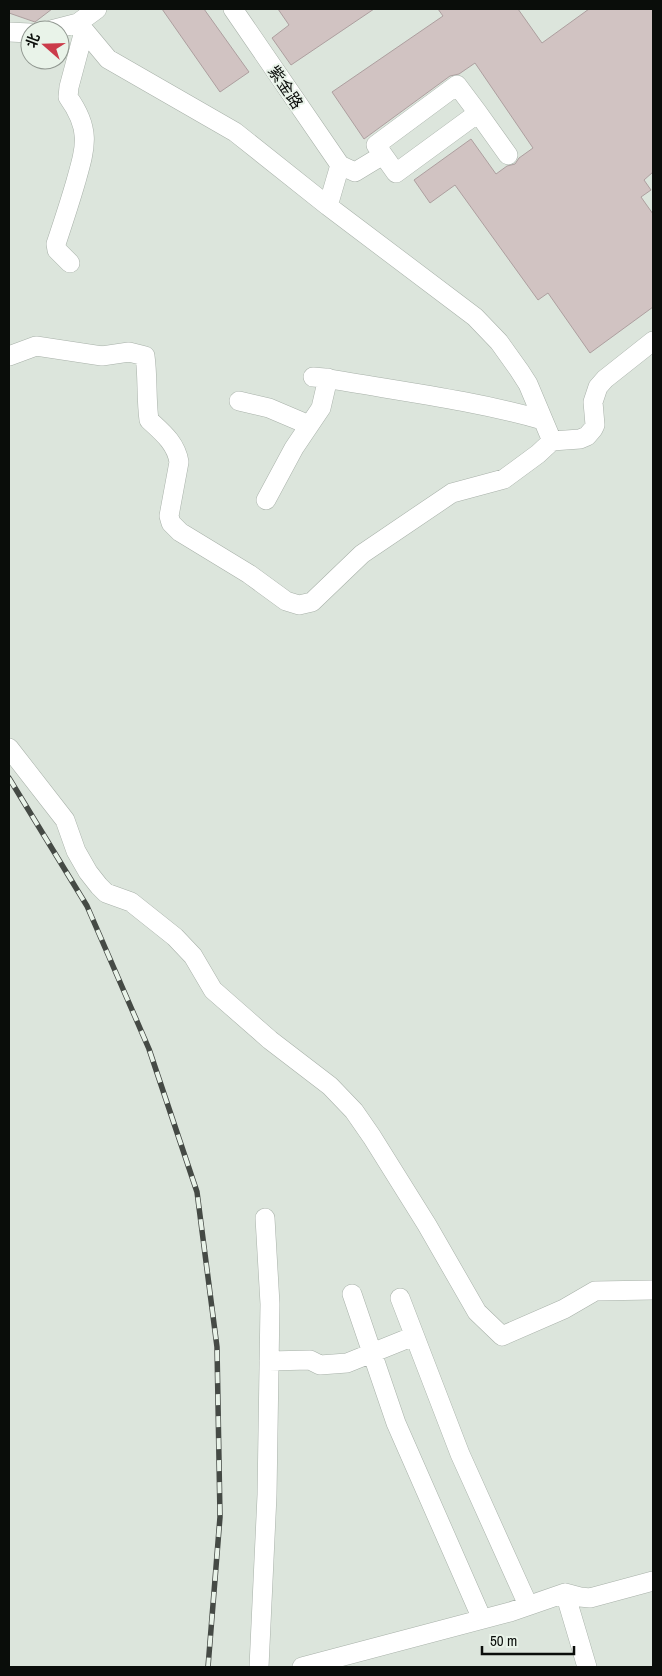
<svg xmlns="http://www.w3.org/2000/svg" width="662" height="1676" viewBox="0 0 662 1676" font-family="'Archivo Narrow','Noto Sans SC',sans-serif">
<style>
.building{fill:#d1c3c2;stroke:#ad9f9f}
.lines{fill:none;stroke-linecap:round;stroke-linejoin:round}
.minor-casing{stroke:#a8b1a9;stroke-width:20}
.minor{stroke:#fff;stroke-width:19}
.rail-casing{stroke:#454a45;stroke-width:5.5}
.rail{stroke:#e9f3e9;stroke-width:4;stroke-dasharray:11;stroke-linecap:butt}
.labels{text-anchor:middle;dominant-baseline:central;stroke-width:4;stroke-linejoin:round;paint-order:stroke}
.street-label{font-size:16px;fill:#0a0d0a;stroke:#e9f3e9}
</style>
<rect width="100%" height="100%" fill="#dce5dc"/>
<path class="building" d="M9,9H52L35,22L9,13Z
M162,9H204L249,72L220,92Z
M278,9H374L291,65L272,38L289,25Z
M438,9H518L542,43L589,9H653V172L644,180L651,190L641,197L653,214V307L590,353L548,293L538,300L455,185L430,203L414,180L471,139L496,174L507,166L515,164L519,158L533,148L475,63L459,74L450,76L364,139L332,92L443,16Z"/>
<g class="lines">
<defs>
<path id="minor" d="M233,9L340,165
M78,23L108,59L235,132L328,206L475,317L499,342L519,370L528,384L552,441
M51,30L78,23L97,9
M9,32L30,33
M457,85L478,113L396,173L376,145Z
M478,113L508,155
M340,165L355,172L383,155
M328,206L340,165
M70,263L57,250L56,244C63,223 70,202 76,181C86,146 91,129 68,97L69,87L84,31
M9,356L36,346L102,356L129,352L145,356C148,377 146,398 149,420C162,432 176,443 179,462L169,516L171,523L180,532L249,574L286,601L299,605L312,602L362,554L452,493L504,479L538,454L552,441L580,439L587,436L593,429L595,425L593,402L598,387L605,379L653,341
M313,377L325,378C398,391 472,400 543,420
M239,401L269,408L309,425
M266,500L294,448L321,408L328,378
M9,748L65,820L76,851L88,872L99,886L106,893L131,902L175,937L193,956L213,990L270,1040L330,1086L354,1111L372,1137L427,1225L477,1312L502,1336L564,1309L595,1291L653,1290
M352,1294L396,1423L482,1619
M400,1298L460,1454L528,1605
M269,1361L310,1360L320,1365L347,1363L414,1336
M565,1593L587,1667
M259,1667L267,1495L270,1304L265,1218
M302,1667L510,1612L565,1593L580,1597L590,1598L653,1581"/>
</defs>
<use href="#minor" class="minor-casing"/>
<use href="#minor" class="minor"/>
<defs>
<path id="rail" d="M9,778L87,906L149,1049L197,1192L217,1347L220,1517L208,1667"/>
</defs>
<use href="#rail" class="rail-casing"/>
<use href="#rail" class="rail"/>
</g>
<g class="labels">
<g class="street-label">
<text transform="translate(286 87) rotate(56)">紫金路</text>
</g>
</g>
<rect width="662" height="1676" fill="none" stroke="#0a0d0a" stroke-width="20"/>
<g transform="translate(45 45) rotate(290)"><circle r="24" fill="#e9f3e9" stroke="#909790"/>
<path d="M0-4L9 19L0 12L-9 19Z" fill="#cb3b4a"/>
<text y="-8" font-size="14" font-weight="bold" text-anchor="middle" fill="#0a0d0a">北</text>
</g>
<path d="M482 1646v8h92v-8" fill="none" stroke="#0a0d0a" stroke-width="2.5"/>
<text x="490" y="1646" font-size="15" fill="#0a0d0a" stroke="#e9f3e9" stroke-width="4" paint-order="stroke">50 m</text>
</svg>
